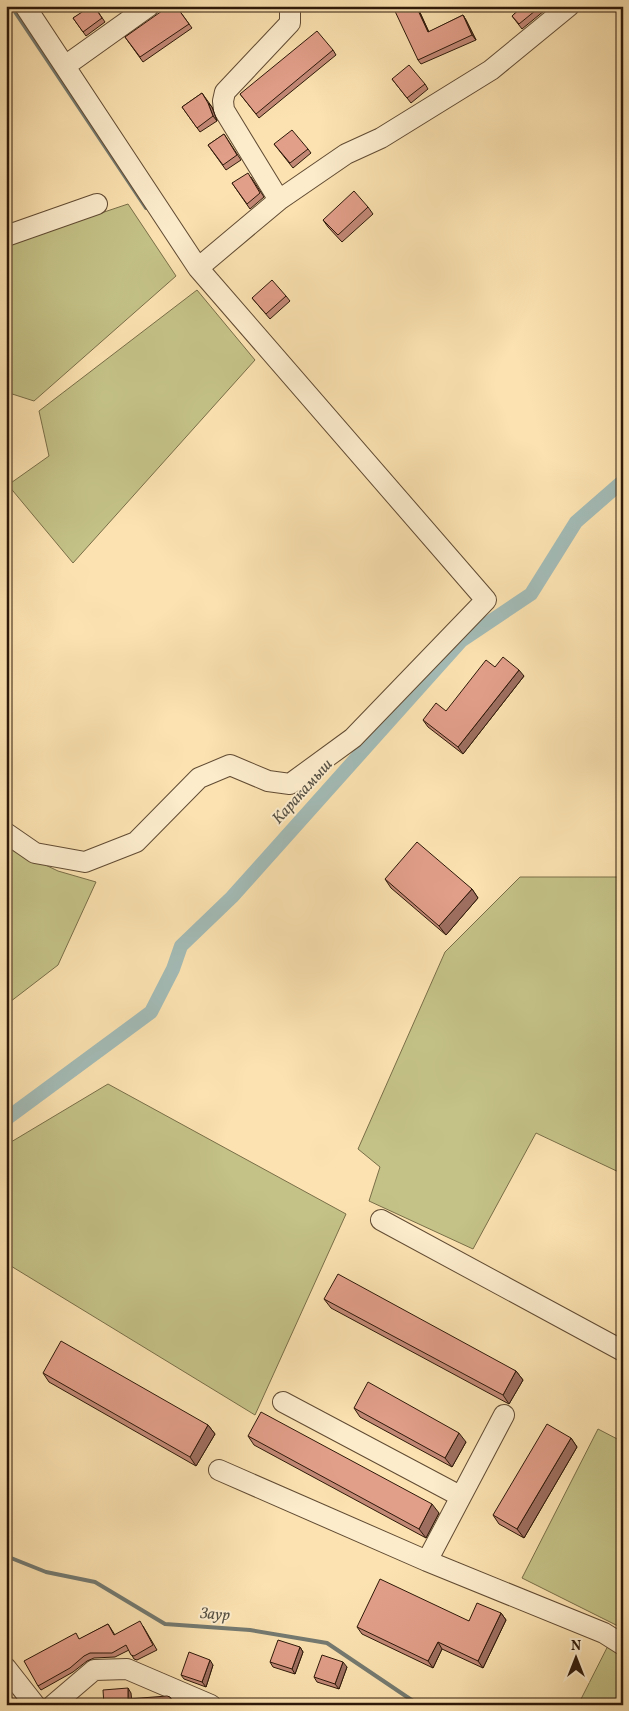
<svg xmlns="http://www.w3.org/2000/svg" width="629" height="1711" viewBox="0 0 629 1711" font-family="Vollkorn,serif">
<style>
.green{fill:#c4c287;stroke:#796e48}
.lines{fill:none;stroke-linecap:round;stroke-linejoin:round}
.stream{stroke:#747a71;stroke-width:4}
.canal{stroke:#a3bbb6;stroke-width:14}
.minor-casing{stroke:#614b33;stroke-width:22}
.minor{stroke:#fceccc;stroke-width:20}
.wall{fill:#c28876;stroke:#2e1909}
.shaded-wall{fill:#9e6f60;stroke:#2e1909}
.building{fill:#e19e89;stroke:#2e1909}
.labels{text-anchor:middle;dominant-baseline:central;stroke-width:4;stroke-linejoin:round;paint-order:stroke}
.water-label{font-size:16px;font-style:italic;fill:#575246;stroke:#fceccc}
</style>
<rect width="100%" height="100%" fill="#fbe2b0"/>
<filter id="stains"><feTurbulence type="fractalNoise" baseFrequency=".004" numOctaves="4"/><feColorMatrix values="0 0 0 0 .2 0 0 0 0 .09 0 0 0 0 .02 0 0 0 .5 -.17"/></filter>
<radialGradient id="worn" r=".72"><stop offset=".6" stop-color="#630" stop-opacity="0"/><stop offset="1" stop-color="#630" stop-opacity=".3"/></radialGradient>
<path class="green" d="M128,204L176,276L34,401L6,392V245Z
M197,290L255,360L73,563L8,485L49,456L39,411Z
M6,846L58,871L96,882L58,965L6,1005Z
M520,877H623V1174L536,1133L473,1249L369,1201L380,1167L358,1149L445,952Z
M108,1084L346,1214L255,1415L6,1263V1145Z
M598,1429L623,1442V1705H578L618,1626L522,1578Z"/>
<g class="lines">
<path class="stream" d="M11,6L146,208
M6,1556L46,1572L95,1582L165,1624L250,1630L327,1643L419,1705"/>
<path class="canal" d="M6,1119L151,1012L173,969L181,946L232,897L461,641L531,594L576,522L623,481"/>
<defs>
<path id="minor" d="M65,66L149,6
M279,200L224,110L223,101L225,92L290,23V6
M6,236L97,204
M198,268L279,200L346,154L381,138L491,70L569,6
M6,833L35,853L85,862L136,842L199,778L230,765L268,781L290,784L353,738L486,600L198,268L25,6
M381,1220L623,1351
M283,1402L460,1496
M219,1470L427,1561L604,1633L623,1645
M427,1561L504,1415
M6,1668L35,1705
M53,1705L94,1670L127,1669L211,1705"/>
</defs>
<use href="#minor" class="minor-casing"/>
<use href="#minor" class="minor"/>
</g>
<path class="wall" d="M94,6L105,22L86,36L73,18Z
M176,6L192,28L143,62L125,37Z
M209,6H221L213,12Z
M417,6L429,32L463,15L466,20L476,40L421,64L418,60Z
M523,6H550L522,29L512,16Z
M333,50L336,55L259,118L240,94Z
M392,79L425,84L428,89L411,103Z
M202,93L212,107L217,121L200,132L182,107Z
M224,134L241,160L226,170L208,145Z
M274,144L308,149L311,153L293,168Z
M251,177L264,197L250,209L232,183Z
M368,207L373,214L342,242L328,227L323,220Z
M286,296L290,301L270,319L252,298Z
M495,667L524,676L463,754L428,727L423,720L446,711Z
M385,879L472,889L478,898L446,935L391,888Z
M324,1299L516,1371L523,1380L509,1404L331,1308Z
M43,1373L208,1425L215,1434L196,1466L49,1382Z
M354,1408L466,1442L452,1467L360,1417Z
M248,1436L439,1513L426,1538L254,1445Z
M571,1438L577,1447L524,1538L499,1524L493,1515Z
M501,1613L506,1620L483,1668L442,1649L433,1668L362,1634L357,1627L469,1621Z
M6,1618L10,1624L6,1628Z
M108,1624L115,1635L143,1626L157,1650L137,1660L134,1659L129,1650L115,1657L94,1658L87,1661L73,1672L41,1690L38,1686L80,1639Z
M300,1647L303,1652L295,1674L273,1667L270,1662Z
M213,1665L206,1687L184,1679L181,1675Z
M347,1667L339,1689L317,1682L314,1677Z"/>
<path class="shaded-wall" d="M416,6H417L431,37L428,32Z
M463,15L466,20L476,40L472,35Z
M208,103L212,107L217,121L213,116Z
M519,670L524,676L463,754L458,747Z
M472,889L478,898L446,935L439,926Z
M516,1371L523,1380L509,1404L503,1395Z
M208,1425L215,1434L196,1466L190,1457Z
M459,1433L466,1442L452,1467L445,1458Z
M571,1438L577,1447L524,1538L517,1529Z
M432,1504L439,1513L426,1538L419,1529Z
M501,1613L506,1620L483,1668L478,1661Z
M438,1642L442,1649L433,1668L428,1661Z
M300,1647L303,1652L295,1674L292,1669Z
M210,1660L213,1665L206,1687L202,1682Z
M343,1662L347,1667L339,1689L335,1684Z
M128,1688L131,1693L132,1703L128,1699Z
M170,1697L174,1702V1705H171Z"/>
<path class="building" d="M91,6H94L102,18L83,32L73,18Z
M169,6H176L189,24L140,57L125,37Z
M394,6H416L428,32L463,15L472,35L418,60L393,7Z
M523,6H541L519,24L512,16Z
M317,31L333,50L256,114L240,94Z
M409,65L425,84L407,98L392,79Z
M202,93L208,103L213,116L197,128L182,107Z
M292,130L308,149L290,163L274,144Z
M224,134L237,155L223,165L208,145Z
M248,173L260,193L247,204L232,183Z
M354,191L368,207L338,235L323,220Z
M272,280L286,296L266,314L252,298Z
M503,657L519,670L458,747L423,720L436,703L446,711L486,660L495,667Z
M417,842L472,889L439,926L385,879Z
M338,1274L516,1371L503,1395L324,1299Z
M61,1341L208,1425L190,1457L43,1373Z
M368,1382L459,1433L445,1458L354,1408Z
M261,1412L432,1504L419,1529L248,1436Z
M547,1424L571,1438L517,1529L493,1515Z
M380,1579L469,1621L477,1603L501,1613L478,1661L438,1642L428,1661L357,1627Z
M140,1621L153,1645L134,1656L131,1655L126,1645L112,1653H90L84,1656L70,1668L38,1686L24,1661L76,1633L79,1639L108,1624L114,1635Z
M278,1640L300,1647L292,1669L270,1662Z
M189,1652L210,1660L202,1682L181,1675Z
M322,1655L343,1662L335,1684L314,1677Z
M128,1688V1699L167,1696L170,1697L171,1705H104L103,1690Z"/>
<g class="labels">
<g class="water-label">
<text transform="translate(303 792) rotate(-48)">Каракамыш</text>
<text transform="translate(215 1615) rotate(4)">Заур</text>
</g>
</g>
<rect width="629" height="1711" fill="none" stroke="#fbe2b0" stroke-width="25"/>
<rect x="8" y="8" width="614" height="1696" fill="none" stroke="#2e1909" stroke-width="2.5"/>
<rect x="12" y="12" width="604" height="1686" fill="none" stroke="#2e1909"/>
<g transform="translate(576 1658)" stroke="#fceccc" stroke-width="4" paint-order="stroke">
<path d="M0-4L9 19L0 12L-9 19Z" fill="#2e1909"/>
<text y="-8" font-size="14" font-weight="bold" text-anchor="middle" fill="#2e1909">N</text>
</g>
<rect width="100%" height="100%" filter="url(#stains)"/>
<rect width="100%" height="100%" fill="url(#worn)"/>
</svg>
